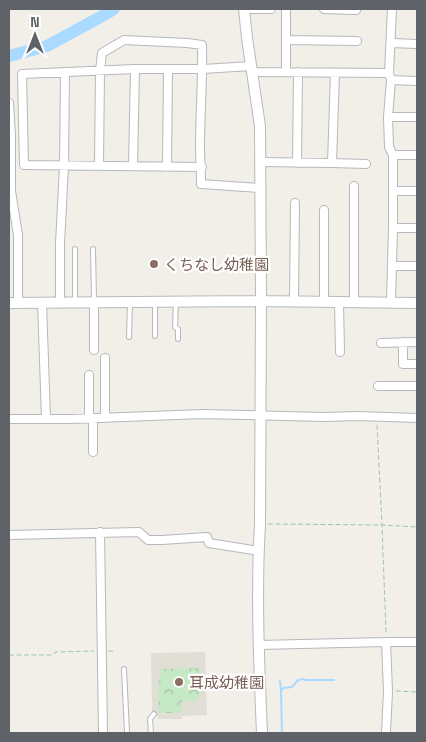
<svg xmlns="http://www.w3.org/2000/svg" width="426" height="742" viewBox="0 0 426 742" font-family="'Space Grotesk','Noto Sans JP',sans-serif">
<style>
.education{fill:#e1ded6}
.park{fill:url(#park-crowns)}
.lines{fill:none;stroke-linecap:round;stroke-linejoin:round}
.stream{stroke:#aadaff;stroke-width:2}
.river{stroke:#aadaff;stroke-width:12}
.lane-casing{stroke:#b5b8bc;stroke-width:6}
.street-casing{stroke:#b5b8bc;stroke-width:10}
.secondary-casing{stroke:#b6babf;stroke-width:12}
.path{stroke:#9cc7a9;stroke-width:1;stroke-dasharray:5 2.5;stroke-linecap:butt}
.lane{stroke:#fff;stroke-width:4}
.street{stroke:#fff;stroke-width:8}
.secondary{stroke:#fff;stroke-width:10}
.education-dot{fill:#8d6e63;stroke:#fff;stroke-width:2}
.labels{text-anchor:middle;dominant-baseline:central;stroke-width:4.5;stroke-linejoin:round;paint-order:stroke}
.education-label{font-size:15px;fill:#785e54;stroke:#fff;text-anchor:start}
</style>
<defs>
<pattern id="park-crowns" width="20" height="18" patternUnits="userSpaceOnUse" patternTransform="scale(1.25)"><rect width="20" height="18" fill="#c5e8c5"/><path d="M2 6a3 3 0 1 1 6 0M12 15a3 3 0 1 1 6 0" fill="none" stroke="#a3c0a4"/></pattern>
</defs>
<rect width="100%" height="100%" fill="#f1efe8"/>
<path class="education" d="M205,652L207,715L182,716V719H158V716L152,711L151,653Z"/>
<path class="park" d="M200,668V695L195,701H182V713H159L158,691L161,669Z"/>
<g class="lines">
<path class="stream" d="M280,681L281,691
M282,733L281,691L283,688L292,687L298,680L304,679L305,680H334"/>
<path class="river" d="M9,56L47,46L106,14L114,9"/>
<defs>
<path id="lane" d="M93,249L94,300
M75,301V249
M176,302L175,327L178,329V339
M155,336V302
M129,337L130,302
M124,669L127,733
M151,733L150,719L154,714"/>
<path id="street" d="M244,9H271
M286,9V72
M324,9L356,10
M392,9L389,73L391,80L417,81
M286,40L357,41
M391,43L417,44
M135,69H203L251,66
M252,72L389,73
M391,80L388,117L389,147L393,155V228L391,302
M9,103L11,135V191L18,235V303
M388,117H417
M393,155H417
M260,162L332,163L335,73
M297,163L298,72
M332,163L366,164
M99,166L100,70L102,53L124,40L187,43L202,45C203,79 200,112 200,146C200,159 201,171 201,184L259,188
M133,166L135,69L22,74L24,165L202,167
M167,167L168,69
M393,191H417
M393,228H417
M392,266H417
M294,302L295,203
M324,302V210
M339,302L340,352
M354,302V186
M42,303L46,418
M60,303V244L64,166L65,73
M94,303V350
M403,342V364H417
M381,343L417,342
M89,375V418
M378,386H417
M93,418V452
M105,418V358
M9,419H71L203,414L324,417L358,416L417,418
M100,532L103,733
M9,535L139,532L148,540H162L207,537L209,543L259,551
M386,642L388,691L386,733
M259,645L386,642H417"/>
<path id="secondary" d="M244,9L247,38L260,126L261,301L260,524C256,593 259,664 262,733
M9,303L261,301L417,303"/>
</defs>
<use href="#lane" class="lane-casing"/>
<use href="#street" class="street-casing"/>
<use href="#secondary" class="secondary-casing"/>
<path class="path" d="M377,425L382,525L386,633
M268,524L382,525L417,527
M108,651H114
M9,655H51L56,652L94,651
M396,691L417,692"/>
<use href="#lane" class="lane"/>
<use href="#street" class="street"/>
<use href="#secondary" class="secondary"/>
</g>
<g class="education-dot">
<circle cx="154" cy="264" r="5"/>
<circle cx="179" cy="682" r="5"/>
</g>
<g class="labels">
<g class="education-label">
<text x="164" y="264">くちなし幼稚園</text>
<text x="189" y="682">耳成幼稚園</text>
</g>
</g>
<rect width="426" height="742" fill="none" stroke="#5f6368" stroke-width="20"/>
<g transform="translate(35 35)" stroke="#ffffff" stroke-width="4" paint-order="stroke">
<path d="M0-4L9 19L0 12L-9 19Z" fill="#5f6368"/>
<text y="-8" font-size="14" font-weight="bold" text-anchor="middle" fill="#5f6368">N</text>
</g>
</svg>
